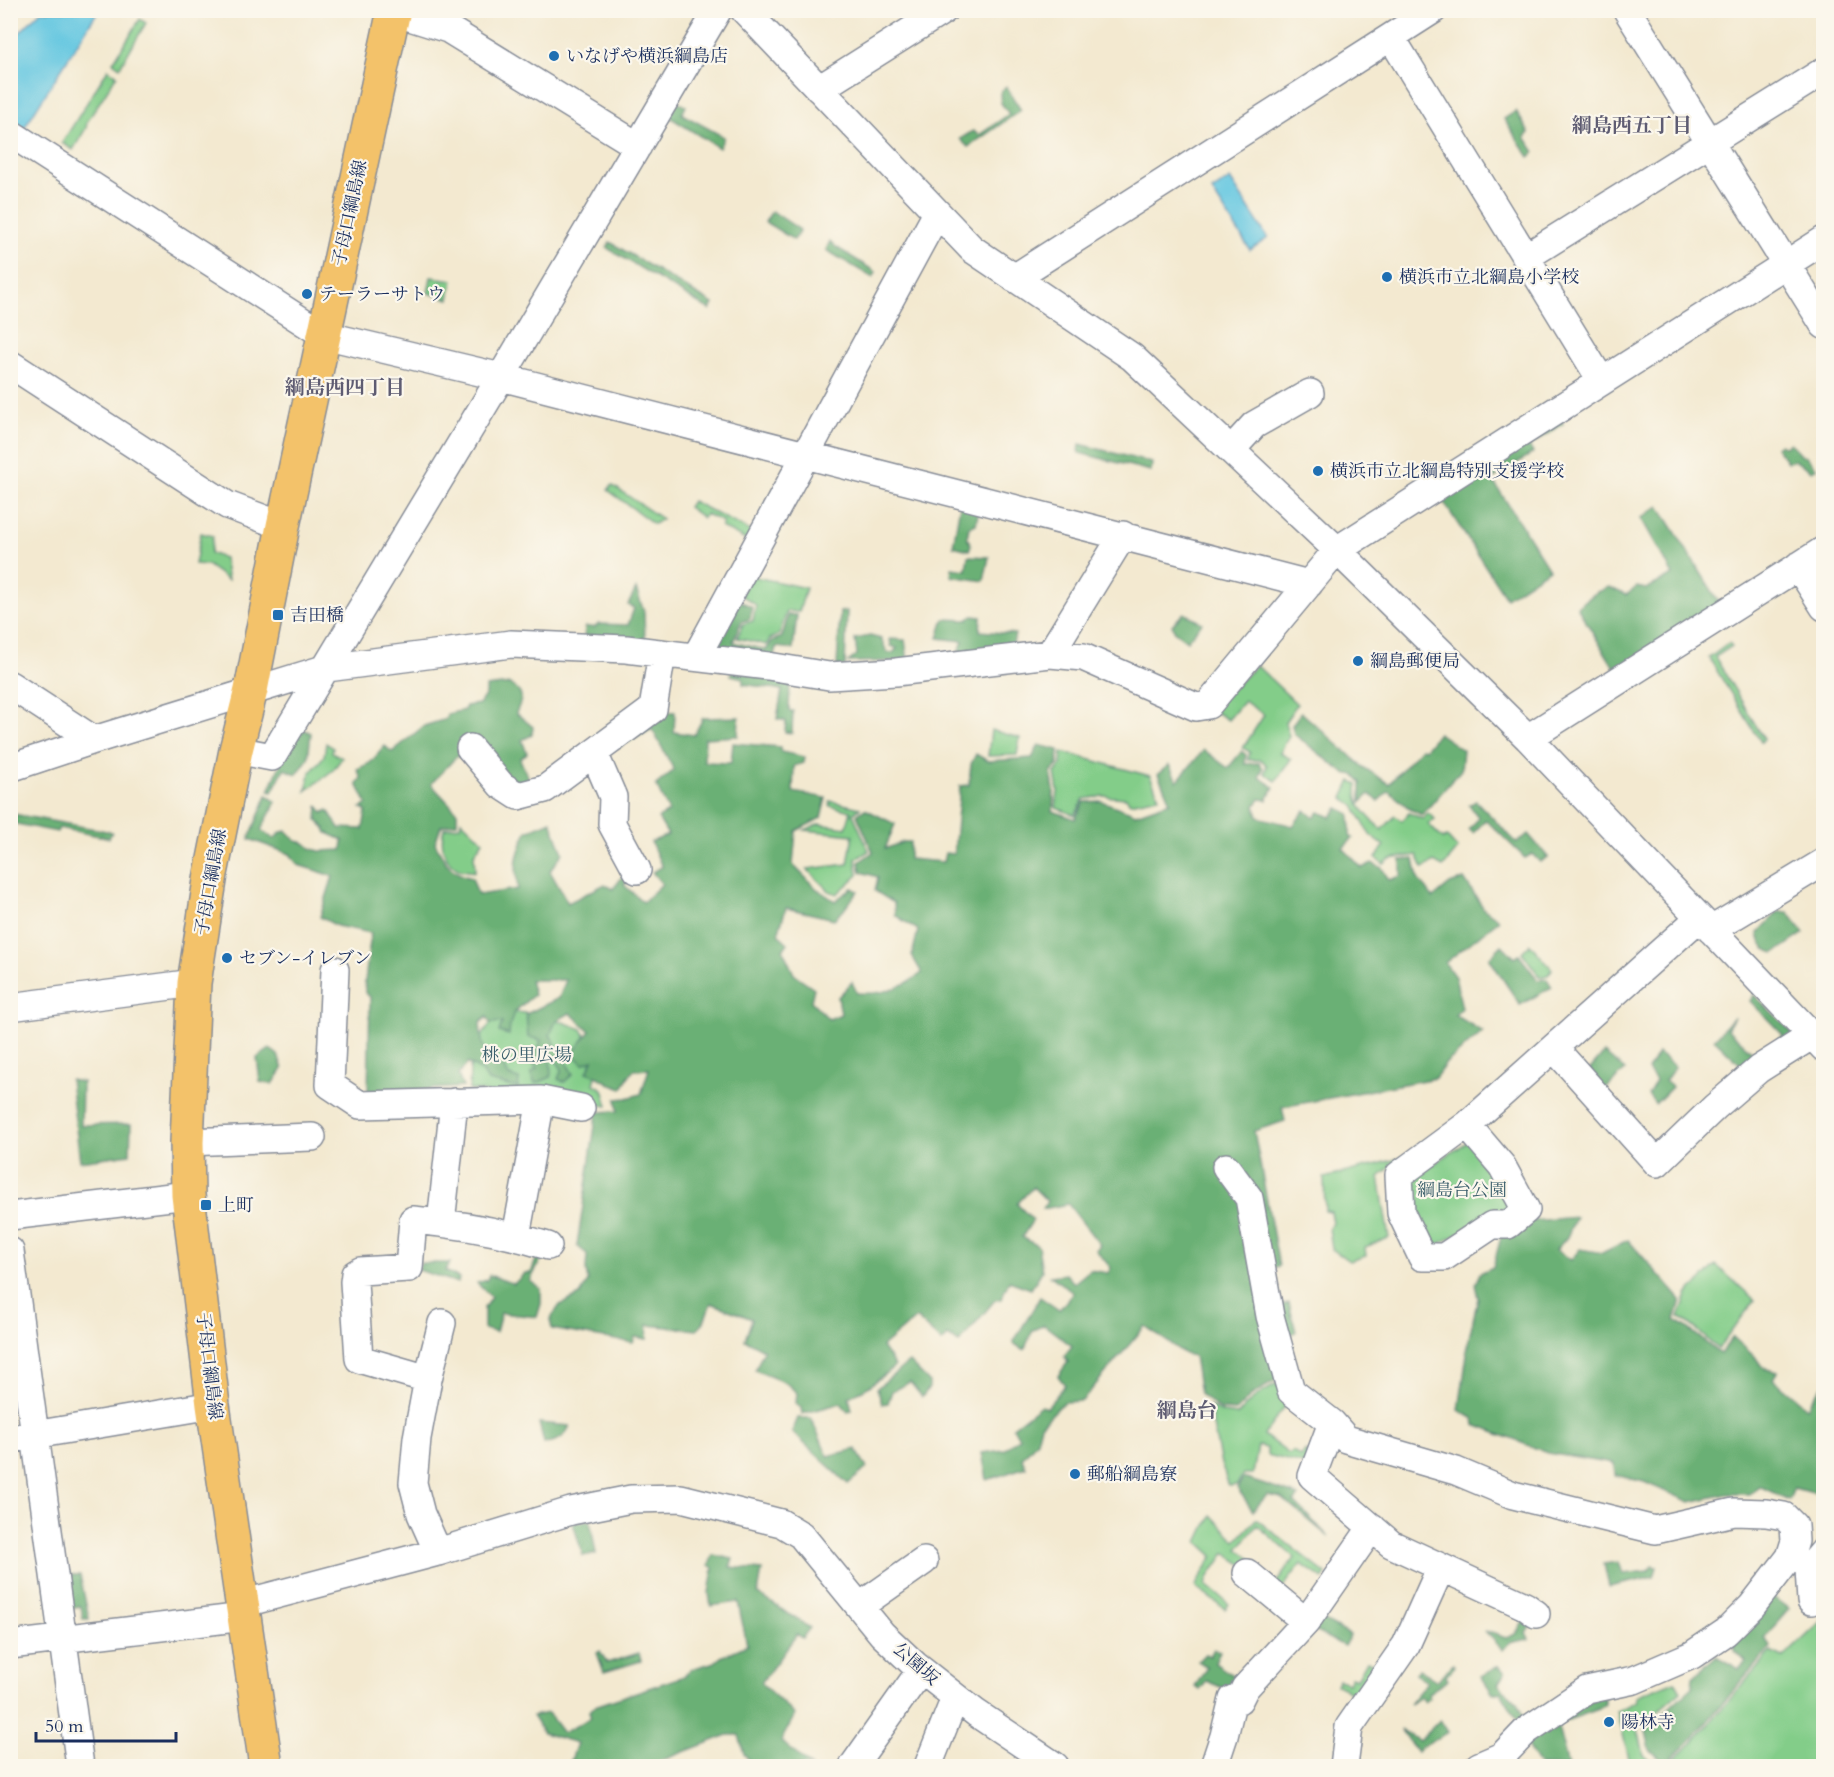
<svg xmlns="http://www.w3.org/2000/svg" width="1834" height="1777" viewBox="0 0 1834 1777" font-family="Cardo,'Noto Serif JP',serif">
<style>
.green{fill:#83cd89;stroke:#4f7e74;stroke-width:1.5}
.forest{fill:#6ab075;stroke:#42706a;stroke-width:1.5}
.water{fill:#62c6e0;stroke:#3e7a9f;stroke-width:1.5}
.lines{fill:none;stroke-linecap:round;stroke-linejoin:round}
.minor-casing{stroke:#878c97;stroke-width:30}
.major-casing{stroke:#878c97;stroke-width:36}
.minor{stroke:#fff;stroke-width:27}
.major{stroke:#f3c26a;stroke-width:33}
.poi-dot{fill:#1f6fb2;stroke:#fbf7ec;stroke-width:2}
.labels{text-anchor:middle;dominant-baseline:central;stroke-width:4.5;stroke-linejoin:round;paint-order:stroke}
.poi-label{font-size:18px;fill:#1b2f5e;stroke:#fbf7ec;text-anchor:start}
.street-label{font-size:18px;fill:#1b2f5e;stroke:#fbf7ec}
.park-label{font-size:18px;fill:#3a5e6b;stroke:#fbf7ec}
.neighbourhood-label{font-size:20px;font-weight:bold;fill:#5e5c72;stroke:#fbf7ec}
</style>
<rect width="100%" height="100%" fill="#fbf7ec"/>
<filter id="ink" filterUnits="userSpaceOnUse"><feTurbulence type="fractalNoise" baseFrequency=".0167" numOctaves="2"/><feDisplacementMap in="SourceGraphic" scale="12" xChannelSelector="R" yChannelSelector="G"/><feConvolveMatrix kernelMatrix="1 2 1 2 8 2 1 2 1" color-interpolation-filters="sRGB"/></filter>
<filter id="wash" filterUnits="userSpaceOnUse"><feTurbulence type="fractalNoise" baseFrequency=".008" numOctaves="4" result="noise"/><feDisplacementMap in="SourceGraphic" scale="24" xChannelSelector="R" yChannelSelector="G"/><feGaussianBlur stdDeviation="1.35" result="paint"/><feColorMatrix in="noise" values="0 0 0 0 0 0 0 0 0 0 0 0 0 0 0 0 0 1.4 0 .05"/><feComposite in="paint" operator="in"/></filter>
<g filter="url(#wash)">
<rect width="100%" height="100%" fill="#f3e9d0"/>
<path class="green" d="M140,19L146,23L120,67L113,62Z
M108,69L117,75L87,122L86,128L73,150L62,143Z
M431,277L453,280L449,299L428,293Z
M612,485L662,519L654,524L608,490Z
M692,501L754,533L749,542L721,527L723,522L706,514L703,518L688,507Z
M201,533L213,536L210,553L224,558L228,580L207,565L195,564Z
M751,576L806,588L799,612L787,611L779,635L770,639L766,645L737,638L743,624L753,621L756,605L741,595Z
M1729,643L1732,646L1715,657L1764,739L1761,742L1709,658Z
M1256,665L1297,704L1285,722L1289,736L1280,753L1291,759L1276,781L1264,773L1267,766L1262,760H1248L1250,752L1243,748L1264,715L1244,701L1228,720L1212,710Z
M991,730L1020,738L1017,755L988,756Z
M326,743L333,748L332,752L342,758L333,770L306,791L310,773L324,756Z
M1062,752L1150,776L1159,797L1130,803L1126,798L1103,796L1084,799L1075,815L1056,808L1058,791L1055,773L1061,765Z
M1351,781L1358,784C1353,805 1368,816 1382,830L1395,816L1402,821L1409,813L1423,819L1428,813L1435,819L1428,824L1443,839L1447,837L1458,849L1443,867L1434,862L1423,868L1417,855L1390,859L1384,864L1376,858L1384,846L1370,835L1354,806L1343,798Z
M830,801L860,808L853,814L869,851L856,859L858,875L837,894L829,891L807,869L848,864L853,835L805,830L819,824L846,828L851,811L830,806Z
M461,820L483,841L474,854L475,872C469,871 460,871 456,868C443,859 440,842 444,828L460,826Z
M1530,944L1552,969L1548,975L1540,977L1522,952Z
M499,1010L544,1015L582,1029L599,1065L594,1084L603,1089L608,1106L469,1090L471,1053Z
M1469,1141L1497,1171L1510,1208L1437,1245L1426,1242L1414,1219L1409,1180Z
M1401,1158L1379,1177L1389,1238L1365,1247L1366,1256L1349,1261L1332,1249L1329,1228L1333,1223L1331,1212L1325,1211L1324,1178Z
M1716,1265L1755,1300L1718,1349C1703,1337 1696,1326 1679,1317L1687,1295Z
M1277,1384L1289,1401L1264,1435L1289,1454L1293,1451L1300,1457L1305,1451L1311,1456L1307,1465L1267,1455V1448L1258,1446L1253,1474H1243L1237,1485L1229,1486L1221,1464L1209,1406L1223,1413L1237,1415L1256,1396Z
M1211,1515L1236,1541L1256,1519L1326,1574L1323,1579L1301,1564L1281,1590L1274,1585L1295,1558L1257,1525L1238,1549L1259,1565L1253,1571L1225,1553L1208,1578L1206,1585L1229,1604L1225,1609L1195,1587L1213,1556L1198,1542Z
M1823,1620V1766H1666L1694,1741L1771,1652L1783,1658Z
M1367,1661L1379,1666L1355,1694L1337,1685L1339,1680L1348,1683L1351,1677L1357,1679Z
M1675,1681L1681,1691L1651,1717L1637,1725L1644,1755L1653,1763L1651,1766H1631L1617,1711L1637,1701L1636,1697Z"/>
<path class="forest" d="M1006,87L1021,110L968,147L960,139L973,131L979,135L1009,114L1001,103L1000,93Z
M676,101L686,106L682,114L724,137L719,148L668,116Z
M1516,111L1529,133L1525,137L1535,152L1529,157L1504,119Z
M772,211L800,230L794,240L765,222Z
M830,241L836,247L876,272L873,278L826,250Z
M610,242L713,304L710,310L607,248Z
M1561,419L1563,424L1529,446L1533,453L1492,479L1549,569L1506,598L1441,498Z
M1790,443L1802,456H1806L1816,468L1812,471L1794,460L1787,462L1776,447L1780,444L1785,447Z
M1080,444L1152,463L1151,471L1079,453Z
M960,505L979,509L976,524L969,527L967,537L971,545L969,550L953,546Z
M1659,506L1721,605L1618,674L1577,607L1597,592L1609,587L1626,595L1637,587L1646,589L1673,575L1641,518Z
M968,556L989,557L984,581L951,576L952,568L966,570Z
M636,589L644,612L645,643L584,639L585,627H595L598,624L628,625L634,608L628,605Z
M738,600L752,607L750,619L741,622L733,642L766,650L772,641L782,637L788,615H797L793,649L776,647L773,660L709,651Z
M847,611L845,666H837L840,612Z
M1184,613L1202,623L1187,641L1175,632L1172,625Z
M973,616L981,617L980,631L1015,634L1013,644L1034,649L959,652L963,641L938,638L944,619L967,620Z
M870,636L881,639L887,652L893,653L897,648L891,646L890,639L905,640L908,661L848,662L857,655L855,639Z
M732,671L790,681L789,711H793L792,733L785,732L786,721L777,719L782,690L743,684V678L731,675Z
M510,684C525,695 523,697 516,713L533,727L532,735L522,740L527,753L520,759L532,787L457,756L431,784L457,812V823L441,826L435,843C446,863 449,873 472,878L478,895L518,889C514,862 516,856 527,831L551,821L563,853L550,871L568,903L605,884L613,889L627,871L633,875L624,885L643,902L662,884L652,872L662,867L651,842L668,835L658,818L669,812L656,785L674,770L652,729L617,748L658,711L675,712L674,732L694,735L703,718L739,717L738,736L705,738L704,762L731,763L733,743L781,747V752L805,757L804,763L794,766L793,792L826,798L821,818L796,831L793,865L817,889L835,901L852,888L858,891L843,911L834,919L786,908L778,934L788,943L783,950L794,974L814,988L811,1001L829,1019L841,1014L838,997L852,982L857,993C883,995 901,988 922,973L912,956L918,930L895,915L894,903L875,891L878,877L861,872L859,862L873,852L857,815L865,809L895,824L885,849L903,842H910L909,859L943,862L945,853L954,854L960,786L969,785L971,764L976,754L988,761L1032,758L1039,745L1059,750L1058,765L1051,772L1054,790L1053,811L1075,819L1084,802L1101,801L1136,814L1170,802L1158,774L1169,765L1177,781L1204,750L1228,768L1242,751L1246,755L1245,764L1259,763L1263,768L1259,777L1274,787L1267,800L1260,799L1255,806L1258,817L1293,826L1305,810L1314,818L1319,812L1331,817L1338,808L1350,814V836L1353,838L1343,848L1362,868L1372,863L1382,868L1389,880L1401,876V860L1414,859L1418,879L1433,898L1450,884L1464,879L1484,909L1499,920L1445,963L1455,977L1462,1008L1455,1015L1483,1032L1446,1063L1435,1078L1282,1107L1285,1121L1254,1131L1279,1266L1259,1274L1265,1312L1289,1303L1296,1332L1271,1343L1282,1377L1253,1394L1236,1411L1221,1410L1200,1394L1194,1356L1185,1354L1145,1326L1082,1401L1064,1402L1041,1425L1037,1441L1022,1458L1026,1467L987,1480L982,1453L1004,1450L1019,1438L1013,1427L1041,1405L1047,1407L1065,1385L1058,1376L1068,1362L1064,1356L1072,1346L1044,1325L1033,1330L1024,1350L1013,1343L1040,1297L1059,1310L1073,1293L1051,1276L1066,1274L1074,1283L1090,1270L1108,1273L1111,1268L1096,1250L1100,1245L1068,1204L1043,1209L1047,1201L1033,1187L1017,1204L1033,1220L1022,1237L1038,1246L1042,1271L1031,1289L1009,1281L1001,1299L995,1300L959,1343L948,1336L942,1342L916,1318L882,1347L895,1366L868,1387L849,1397L852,1410L848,1412L841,1403L802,1414L801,1408L796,1403L797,1393L786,1383L755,1370L764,1350L745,1340L752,1319L711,1303L703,1324L697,1330L648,1325L647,1339L635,1337L633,1343L552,1329L550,1319L560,1305L580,1295L588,1281L586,1270L587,1254L577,1246L597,1112L618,1111L616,1099L627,1098L641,1094L649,1069L634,1070L628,1077L622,1089C609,1085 600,1076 587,1072L593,1060L583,1064L572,1054L590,1031L570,1013L556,1021L550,1035L573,1074L564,1082L558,1079L562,1069L550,1052L551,1077L535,1084L531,1073L537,1069L533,1064L541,1040L528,1037L526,1014L559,998L566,980H530L534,995C517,1009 510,1012 509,1035L499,1032L502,1022L490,1023L487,1017L480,1023C481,1033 481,1048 488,1056C496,1065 502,1062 509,1076L519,1079L518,1088L488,1081L482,1071L468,1063L458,1075L463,1087L368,1093L370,997L365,993V981L371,933L337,926L320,917L333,876L298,865L290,854L249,839L267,795L276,802L261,830L274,839L281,832L287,831L296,841L305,843L312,849L320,851L342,850L343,840L327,833L325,828L317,820L318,806L323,813L328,810L339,828L363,829L366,811L361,808L367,804L357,784L361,778L357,769L370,763L385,746L392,752L424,726L446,719L447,714L464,710L466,706L479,704L486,694V687Z
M1301,712L1363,767L1389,784L1421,748L1425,749L1438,733L1463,750L1461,770L1422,815L1410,809L1389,791L1378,801L1370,794L1361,802V782L1355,775L1344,773L1294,734L1292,725Z
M301,728L311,733L308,759L297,774L284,769L272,792L269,791L283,758Z
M1476,801L1517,843L1528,834L1548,857L1540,862L1532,854L1525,858L1486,820L1473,833L1469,829L1479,818L1469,805Z
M11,812L13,814L112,832L109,838L59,828L57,832L11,823Z
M1778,912H1788L1804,933L1775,953C1763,950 1760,944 1758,933Z
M1502,945L1515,958L1519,955L1538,980L1547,979L1552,987L1520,1005L1489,958Z
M1754,995L1796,1036L1747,1071L1714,1039L1734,1017L1727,1029L1760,1059L1783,1035L1750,1001Z
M270,1049L278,1055L283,1069L273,1084L260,1082L257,1058Z
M1604,1053L1625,1070L1604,1091L1586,1074Z
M1658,1053L1675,1067L1665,1081L1672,1087L1655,1104L1648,1095L1656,1081L1648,1070Z
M70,1080L82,1082L81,1125L131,1124L130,1154L80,1161Z
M1576,1217L1567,1237L1556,1250L1571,1260L1580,1249L1602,1253L1628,1240L1681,1300L1675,1320C1692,1329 1704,1342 1720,1354L1733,1337L1756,1358L1763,1368L1777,1372L1773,1379L1807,1407L1823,1385V1496L1794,1488L1789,1500L1759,1486L1749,1494H1727L1690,1502L1644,1482L1615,1475L1614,1464L1548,1453L1475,1425L1474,1419L1459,1410L1467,1354L1466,1351L1478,1298L1475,1284L1480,1273L1493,1267L1501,1237L1532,1221Z
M540,1249L546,1250L530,1281L541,1289V1304L537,1317L501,1313L496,1332L484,1329V1308L491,1297L477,1283L487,1280L489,1275L514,1284L525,1273H531Z
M421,1263H450L445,1271L459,1278L458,1283L418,1270Z
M909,1362L929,1382V1388L922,1397L910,1382L892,1391L888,1403L882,1404L877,1388Z
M798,1418H811L828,1456L856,1449L867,1468L848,1484L792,1432Z
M539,1423L570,1426C564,1438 558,1442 544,1443Z
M1243,1478L1299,1496L1294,1502L1329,1537L1282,1498L1267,1495L1253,1511L1237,1488Z
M590,1520L596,1554L583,1556L573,1523Z
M713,1555L733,1559L730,1567L762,1570L758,1594L810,1628L802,1638L797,1634L761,1683L795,1715L781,1741L810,1766H754L744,1754L739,1735H728L652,1764L650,1766H569L577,1743L543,1733L532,1716L548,1713L563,1733L591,1718L589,1712L595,1706L684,1676L691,1669L715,1662L721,1657L747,1645L738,1602L711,1606L709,1593L713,1568L709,1565Z
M1619,1562L1623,1574L1648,1571L1652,1566L1657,1567L1654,1577L1609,1587L1604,1564Z
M64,1574L80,1575L89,1619H83L81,1606L68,1610Z
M1769,1594L1789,1609L1764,1638L1771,1647L1694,1737L1663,1766H1657L1662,1761L1650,1749L1645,1727L1657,1719L1692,1687L1693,1677L1716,1656L1739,1669L1746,1662L1735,1651L1732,1635Z
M1323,1620L1350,1635L1344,1646L1310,1629Z
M1524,1621L1531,1625L1526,1632L1529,1639L1509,1643L1503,1650L1485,1631L1506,1638L1516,1634Z
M1214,1649L1220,1651L1215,1663L1241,1681L1234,1693L1207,1681L1200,1690L1195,1687L1207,1667L1198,1661L1205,1654L1210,1656Z
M600,1651L607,1663L639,1653L641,1661L604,1672L597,1653Z
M1453,1663L1455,1666L1446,1676L1448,1680L1428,1693L1430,1698L1425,1702L1421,1697L1409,1704L1427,1682L1415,1674L1419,1669L1438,1681Z
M1499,1666L1505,1673L1498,1684L1518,1703L1527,1721L1522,1726L1501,1692L1493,1694L1481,1676Z
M1602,1692L1605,1704L1599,1709L1557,1724L1568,1766H1539L1525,1742Z
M1440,1720L1448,1732L1421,1747L1417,1752L1400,1729L1419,1741Z"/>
<path class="water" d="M41,11H98L11,149L10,46L16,36Z
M1230,179L1268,238L1250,250L1212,191Z"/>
</g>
<g filter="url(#ink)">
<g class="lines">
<defs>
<path id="minor" d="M744,10L972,249L1132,357L1337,550L1528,738L1824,1048
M1627,10L1824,325
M394,12L448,29L638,146
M1391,37L1601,380
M819,89L944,10
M10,133L324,335L501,377L1309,584
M1526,257L1824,71
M1014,278L1433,10
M10,364L227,505L283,526
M1232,449L1254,425L1310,393
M1798,566L1824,607
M1050,654L1123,535
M696,657L937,213
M10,685L94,740
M1528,738L1824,550
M470,748L501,785L518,796L545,789L653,709L662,653
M236,750L272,757L501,377L718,10
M594,753L613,797L612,824L637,870
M10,768L94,740L327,668L511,644L626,649L768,666L829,676L896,672L1050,654L1083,657L1196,707L1208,705L1337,550L1824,240
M1711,930L1824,862
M335,970L330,1085L360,1105L541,1100L581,1108
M10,1007L194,983
M1554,1048L1657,1163L1715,1107L1759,1069L1811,1036
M1467,1125L1502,1166L1526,1210L1508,1225H1492L1444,1257H1422L1401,1213L1399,1175L1467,1125L1699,918
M187,1142L312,1137
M1226,1167L1249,1198L1270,1316L1291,1391L1332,1423L1346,1439L1456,1471L1513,1495L1655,1530L1734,1512L1766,1513L1784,1516L1794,1526L1795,1541L1790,1557L1752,1606L1726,1632L1692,1655L1634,1680L1587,1690L1526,1731L1502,1756L1479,1766
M10,1216L188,1195
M441,1223L454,1102
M516,1236L541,1100
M10,1251L80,1766
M428,1379L359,1359L354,1282L355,1274L360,1271L409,1268L413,1220C459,1224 504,1232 548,1246
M1332,1423L1312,1476L1391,1544L1525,1606L1536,1614
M10,1439L213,1405
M438,1552L421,1514L413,1483L417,1438L428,1379L442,1323
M1247,1573L1306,1622
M1811,1601L1809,1569L1824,1551
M241,1604L438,1552L571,1511L631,1499L681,1498L781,1523L801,1535L882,1634L915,1665L976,1713L1055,1766
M860,1606L924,1561
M10,1645L244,1617
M853,1766L921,1670
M928,1766L955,1698
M1214,1766L1224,1736L1233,1699L1239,1700L1245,1688L1306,1622L1372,1527
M1344,1766L1349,1727L1406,1645L1441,1567"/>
<path id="major" d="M266,1766L213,1405L188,1195L187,1142L194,983L211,874L236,750L251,690L283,526L394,10"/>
</defs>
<use href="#minor" class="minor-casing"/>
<use href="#major" class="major-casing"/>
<use href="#minor" class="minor"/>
<use href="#major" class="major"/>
</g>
</g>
<g class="poi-dot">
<circle cx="554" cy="56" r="6"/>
<circle cx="1387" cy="277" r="6"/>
<circle cx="307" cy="294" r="6"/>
<circle cx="1318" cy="471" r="6"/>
<rect x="272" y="609" width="12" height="12" rx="3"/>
<circle cx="1358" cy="661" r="6"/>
<circle cx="227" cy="958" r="6"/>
<rect x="200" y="1199" width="12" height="12" rx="3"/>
<circle cx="1075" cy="1474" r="6"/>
<circle cx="1609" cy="1722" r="6"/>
</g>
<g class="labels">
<g class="poi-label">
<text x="566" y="56">いなげや横浜綱島店</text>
<text x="1399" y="277">横浜市立北綱島小学校</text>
<text x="319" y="294">テーラーサトウ</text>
<text x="1330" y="471">横浜市立北綱島特別支援学校</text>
<text x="290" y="615">吉田橋</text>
<text x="1370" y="661">綱島郵便局</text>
<text x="239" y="958">セブン-イレブン</text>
<text x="218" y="1205">上町</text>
<text x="1087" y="1474">郵船綱島寮</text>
<text x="1621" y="1722">陽林寺</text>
</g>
<g class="street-label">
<text transform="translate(350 213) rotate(-78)">子母口綱島線</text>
<text transform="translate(211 882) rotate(-80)">子母口綱島線</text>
<text transform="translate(209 1366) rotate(83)">子母口綱島線</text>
<text transform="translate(916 1664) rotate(41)">公園坂</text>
</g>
<g class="park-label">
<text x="527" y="1055">桃の里広場</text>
<text x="1462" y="1190">綱島台公園</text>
</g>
<g class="neighbourhood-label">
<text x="1632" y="125">綱島西五丁目</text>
<text x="345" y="387">綱島西四丁目</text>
<text x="1187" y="1410">綱島台</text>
</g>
</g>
<rect width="1834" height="1777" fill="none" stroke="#fbf7ec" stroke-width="36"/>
<path d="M36 1732v9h140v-9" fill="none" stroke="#1b2f5e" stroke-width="3"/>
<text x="45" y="1732" font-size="18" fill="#1b2f5e" stroke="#fbf7ec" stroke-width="4.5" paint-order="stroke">50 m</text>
</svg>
